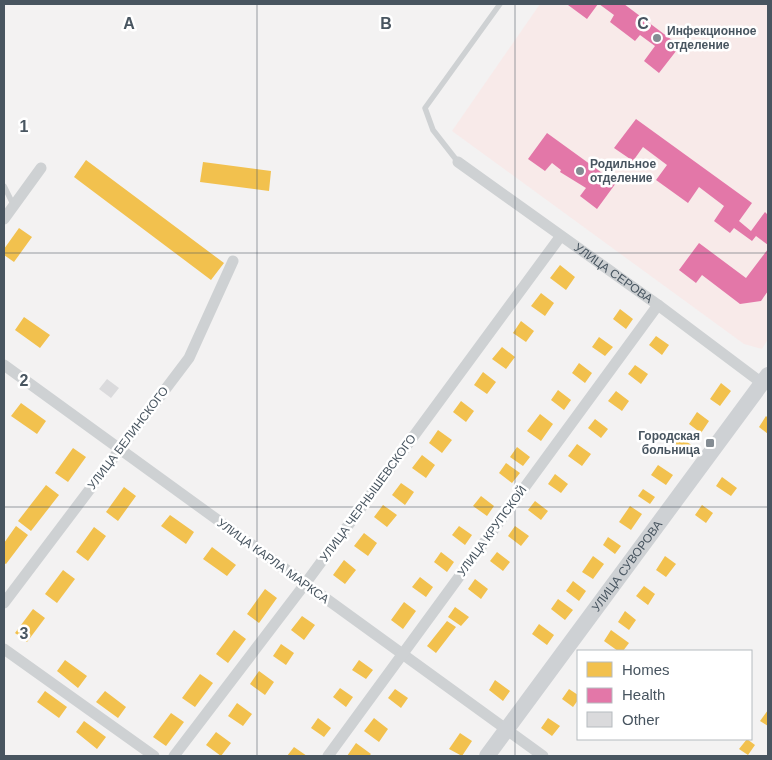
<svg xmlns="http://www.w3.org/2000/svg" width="772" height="760" viewBox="0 0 772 760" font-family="Helvetica,sans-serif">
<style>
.medical{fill:#f8eae9}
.homes{fill:#f2c14e}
.health{fill:#e377a8}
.building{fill:#dadadc}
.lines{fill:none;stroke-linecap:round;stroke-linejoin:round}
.lane{stroke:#ced1d3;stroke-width:5.5}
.street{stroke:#ced1d3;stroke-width:11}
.secondary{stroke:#ced1d4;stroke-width:16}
.grid{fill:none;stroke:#485560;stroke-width:1;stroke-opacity:0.55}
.poi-dot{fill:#848c93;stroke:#fff;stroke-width:2}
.labels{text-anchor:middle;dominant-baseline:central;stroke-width:5;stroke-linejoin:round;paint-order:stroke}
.poi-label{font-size:12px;font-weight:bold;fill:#485560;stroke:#fff;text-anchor:start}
.street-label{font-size:12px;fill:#485560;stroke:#fff}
.grid-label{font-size:16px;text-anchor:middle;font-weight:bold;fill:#485560;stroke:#fff;stroke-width:5;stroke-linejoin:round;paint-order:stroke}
</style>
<rect width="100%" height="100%" fill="#f3f2f2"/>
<path class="medical" d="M540,4H768V339L762,349L744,344L452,131Z"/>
<path class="homes" d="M86,160L224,263L211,280L74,177Z
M203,162L271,171L269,191L200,182Z
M19,228L32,237L14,262L4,255V249Z
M560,265L575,277L566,290L550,278Z
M541,293L554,303L545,316L531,306Z
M620,309L633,319L626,329L613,319Z
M24,317L50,335L40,348L15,330Z
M521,321L534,331L526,342L513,333Z
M656,336L669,345L662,355L649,345Z
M599,337L613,347L605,356L592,347Z
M502,347L515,357L506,369L492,359Z
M579,363L592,373L585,383L572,373Z
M635,365L648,374L641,384L628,374Z
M483,372L496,382L487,394L474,385Z
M721,383L731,391L720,406L710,399Z
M558,390L571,400L564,410L551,400Z
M616,391L629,401L622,411L608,401Z
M461,401L474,411L466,422L453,412Z
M21,403L46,421L37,434L11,416Z
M697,412L709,421L701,433L689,424Z
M540,414L553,424L541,441L527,431Z
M766,416L768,418V434L759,427Z
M595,419L608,429L601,438L588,428Z
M438,430L452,440L442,453L429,443Z
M678,436L693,446L686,456L671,446Z
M577,444L591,454L582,466L568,456Z
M517,447L530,457L523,466L510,457Z
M73,448L86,457L68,482L55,473Z
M422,455L435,465L426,478L412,468Z
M506,463L520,473L512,483L499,473Z
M658,465L673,475L666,485L651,475Z
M555,474L568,484L561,493L548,484Z
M722,477L737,488L731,496L716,486Z
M401,483L414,492L405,505L392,495Z
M46,485L59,495L31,531L18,521Z
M124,487L136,496L118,521L106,512Z
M643,489L655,497L650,504L638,496Z
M481,496L494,506L487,516L473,506Z
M535,501L548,511L541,520L528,510Z
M383,505L397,515L387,527L374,517Z
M702,505L713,513L706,523L695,515Z
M630,506L642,514L631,530L619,522Z
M170,515L194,532L186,544L161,526Z
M16,526L28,535L6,564L4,563V543Z
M459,526L472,535L465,545L452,535Z
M515,526L529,536L521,546L508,536Z
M94,527L106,536L88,561L76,552Z
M364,533L377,543L368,556L354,546Z
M608,537L621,546L615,554L603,545Z
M212,547L236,565L227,576L203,559Z
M441,552L454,562L447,572L434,562Z
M497,552L510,562L503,571L490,561Z
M593,556L604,564L593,579L582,572Z
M665,556L676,564L666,577L656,570Z
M344,560L356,570L345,584L333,575Z
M63,570L75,579L57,603L45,594Z
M420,577L433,587L426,597L412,587Z
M475,579L488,589L481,599L468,589Z
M573,581L586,591L579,601L566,591Z
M644,586L655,594L648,605L636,596Z
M265,589L277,598L259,623L247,614Z
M558,599L573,610L565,620L551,609Z
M404,602L416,611L403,629L391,620Z
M455,607L469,617L461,626L448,617Z
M33,609L45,618L27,642L15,633Z
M625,611L636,620L629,630L618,622Z
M302,616L315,625L304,640L291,630Z
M447,621L456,627L436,653L427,646Z
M539,624L554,635L547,645L532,634Z
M234,630L246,639L228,663L216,654Z
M611,630L629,643L623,651H618L604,641Z
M281,644L294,653L286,665L273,656Z
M65,660L87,676L78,688L57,671Z
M359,660L373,670L366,679L352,670Z
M259,671L274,682L265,695L250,684Z
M200,674L213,683L195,707L182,698Z
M495,680L510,691L503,701L489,690Z
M340,688L353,697L346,707L333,697Z
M395,689L408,698L401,708L388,698Z
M569,689L578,695V700L573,707L562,699Z
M45,691L67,707L59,718L37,702Z
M105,691L126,707L118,718L96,702Z
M237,703L252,714L243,726L228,716Z
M768,710V726L760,721Z
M171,713L184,722L166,746L153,737Z
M318,718L331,728L324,737L311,728Z
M374,718L388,729L379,742L364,731Z
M548,718L560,726L552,736L541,728Z
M84,721L106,737L97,749L76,732Z
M216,732L231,743L221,756L206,745Z
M460,733L472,741L462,756L449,749Z
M747,739L755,745L748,755L739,749Z
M356,743L371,754L369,756H347Z
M294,747L307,756H287Z"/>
<path class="health" d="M569,4H598L587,19L568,5Z
M599,4H624L680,46L659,73L644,61L655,46L640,35L635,41L610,22L614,15Z
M636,119L752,203L739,221L751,231L765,212L768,215V245L756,236L752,241L734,228L730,233L714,221L724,206L699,187L688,203L656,180L667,165L643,147L633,161L614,148Z
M547,133L616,183L597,209L580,196L586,188L560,172L561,170L552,163L545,171L528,159Z
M699,243L746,278L768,249V291L761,301L740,304L702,275L696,283L679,270Z"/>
<path class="building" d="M107,379L119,388L111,398L99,389Z"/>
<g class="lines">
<path class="lane" d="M458,162L433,130L425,108L500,4
M4,186L14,206"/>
<g class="street">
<path id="s1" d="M458,162L658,305L762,383"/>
<path d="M4,219L41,168"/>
<path d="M4,365L543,756"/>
<path d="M4,603L189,358L233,261"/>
<path d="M4,649L154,756"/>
<path d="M174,756L305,584L560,237"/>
<path d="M328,756L658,305"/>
</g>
<path class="secondary" id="s2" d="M487,756L768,375"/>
</g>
<path class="grid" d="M257,4V756M515,4V756M4,253H768M4,507H768"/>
<g class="poi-dot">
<circle cx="657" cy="38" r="5"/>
<circle cx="580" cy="171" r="5"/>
<rect x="705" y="438" width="10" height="10" rx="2.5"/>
</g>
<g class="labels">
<g class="poi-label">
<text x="667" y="31">Инфекционное<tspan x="667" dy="14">отделение</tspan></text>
<text x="590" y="164">Родильное<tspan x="590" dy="14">отделение</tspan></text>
<text x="700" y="436" text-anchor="end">Городская<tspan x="700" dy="14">больница</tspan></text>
</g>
<g class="street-label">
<text stroke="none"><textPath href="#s1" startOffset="191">УЛИЦА СЕРОВА</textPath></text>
<text transform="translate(128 438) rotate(-53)">УЛИЦА БЕЛИНСКОГО</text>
<text transform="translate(368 498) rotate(-54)">УЛИЦА ЧЕРНЫШЕВСКОГО</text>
<text transform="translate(492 531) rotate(-54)">УЛИЦА КРУПСКОЙ</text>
<text transform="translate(273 561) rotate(36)">УЛИЦА КАРЛА МАРКСА</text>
<text stroke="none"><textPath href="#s2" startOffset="236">УЛИЦА СУВОРОВА</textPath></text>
</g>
</g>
<g class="grid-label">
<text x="129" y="29">A</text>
<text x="386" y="29">B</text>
<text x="643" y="29">C</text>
<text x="24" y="132">1</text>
<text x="24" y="386">2</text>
<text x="24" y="639">3</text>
</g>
<rect width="772" height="760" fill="none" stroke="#485560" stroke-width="10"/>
<rect x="577" y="650" width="175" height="90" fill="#ffffff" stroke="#b6bbbf"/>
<rect x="587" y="662" width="25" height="15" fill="#f2c14e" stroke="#b6bbbf"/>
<text x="622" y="675" font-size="15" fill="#485560">Homes</text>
<rect x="587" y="688" width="25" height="15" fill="#e377a8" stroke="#b6bbbf"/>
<text x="622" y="700" font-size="15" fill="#485560">Health</text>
<rect x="587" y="712" width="25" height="15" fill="#dadadc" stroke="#b6bbbf"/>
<text x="622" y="725" font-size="15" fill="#485560">Other</text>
</svg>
